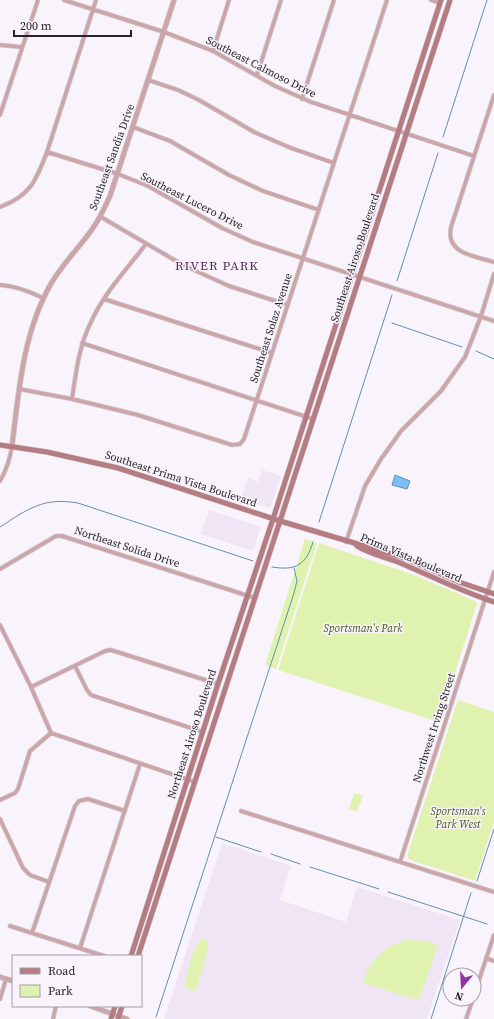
<svg xmlns="http://www.w3.org/2000/svg" width="494" height="1019" viewBox="0 0 494 1019" font-family="'Source Serif 4',serif">
<style>
.built{fill:#f0e5f4}
.green{fill:#e0f2af}
.water{fill:#7bbef4;stroke:#618fb6}
.lines{fill:none;stroke-linecap:round;stroke-linejoin:round}
.stream{stroke:#618fb6;stroke-width:1}
.minor-casing{stroke:#d3cdd5;stroke-width:5}
.tertiary-casing{stroke:#d3cdd5;stroke-width:6}
.secondary-casing{stroke:#d3cdd5;stroke-width:6}
.minor{stroke:#cca5a8;stroke-width:3.5}
.tertiary{stroke:#cca5a8;stroke-width:4.5}
.secondary{stroke:#b57d82;stroke-width:5}
.labels{text-anchor:middle;dominant-baseline:central;stroke-width:3;stroke-linejoin:round;paint-order:stroke}
.street-label{font-size:11px;fill:#242225;stroke:#f9f3fc}
.park-label{font-size:11px;font-style:italic;fill:#4a571f;stroke:#f9f3fc}
.quarter-label{font-size:13px;letter-spacing:1px;fill:#572a5e;stroke:#f9f3fc}
</style>
<rect width="100%" height="100%" fill="#f9f3fc"/>
<path class="built" d="M262,470L281,476L270,508L241,499L248,478L258,482Z
M209,510L261,527L253,551L201,534Z
M222,843L291,866L280,900L346,922L357,887L460,920L427,1019H164Z"/>
<path class="green" d="M305,539L317,543L276,669L265,665Z
M319,543L414,575L475,601L477,604L439,722L278,670Z
M458,700L494,712V822L475,881L410,860L407,856Z
M354,793L363,796L357,811L349,809Z
M202,938C204,939 206,939 208,942C210,947 198,981 196,989L194,991C191,990 187,990 186,988C182,981 196,942 202,938Z
M408,940L428,941L438,945L419,1000H417L363,983C369,960 385,945 408,940Z"/>
<path class="water" d="M395,475L410,481L407,489L392,485Z"/>
<g class="lines">
<path class="stream" d="M443,137L487,0
M397,281L438,153
M392,323L462,347
M476,351L494,359
M319,522L392,295
M0,527C28,509 43,497 78,503L253,561
M272,567C296,571 306,565 313,542
M216,837L261,852
M271,854L300,864
M310,867L379,889
M477,881L494,829
M388,892L487,924
M156,1017L294,593L297,581L294,568
M431,1019L471,893"/>
<defs>
<path id="minor" d="M64,0L164,32L213,51L275,86L311,102L474,156
M431,0L440,3
M0,45L22,47
M213,51L229,0
M257,75L281,0
M148,80L178,90L199,100L254,132L291,148L334,163
M494,95L451,227C445,254 475,256 494,262
M302,99L334,0
M0,115L38,0
M133,127L170,141L229,175L263,191L319,210
M47,152L118,174L148,186L222,228L253,242L494,321
M0,207C30,196 36,181 47,152L96,0
M101,217L183,265L229,286L288,305
M0,285C16,286 29,291 43,298
M104,299L272,353
M82,343L313,419
M19,389L72,399L138,415L232,445L240,444L244,439L387,0
M72,399C76,372 79,346 91,322C104,293 127,269 146,244
M0,481C7,469 10,459 12,446
M346,542L365,486L381,459L401,431L441,391L465,357L481,316L494,274
M0,569L56,536H62L255,598
M0,625L31,687L51,733L195,782
M75,666L87,690L91,695L203,732
M31,687L105,651L111,650L218,684
M0,800L15,793L18,789L30,751L51,733
M241,811L494,892
M0,819L23,868L30,875L49,882
M400,862L494,572
M10,926L104,956
M32,933L75,806L79,801L88,799L125,811
M80,948L140,764
M486,958L494,961
M474,995L494,935
M0,999L6,979
M53,1019L56,1006
M466,1019L473,999"/>
<path id="tertiary" d="M12,446C19,390 23,331 52,282C64,262 80,247 93,228C100,218 105,207 110,196L174,0
M0,977L13,981
M90,1006L127,1019"/>
<path id="secondary" d="M0,445L47,452L118,468L280,521L405,558L459,582L494,594
M357,546C372,555 389,558 405,565C435,578 463,592 494,602
M131,956L218,684L273,519L441,0
M138,956L450,0
M111,1019L115,1006
M118,1019L122,1006"/>
</defs>
<use href="#minor" class="minor-casing"/>
<use href="#tertiary" class="tertiary-casing"/>
<use href="#secondary" class="secondary-casing"/>
<use href="#minor" class="minor"/>
<use href="#tertiary" class="tertiary"/>
<use href="#secondary" class="secondary"/>
</g>
<g class="labels">
<g class="street-label">
<text transform="translate(261 67) rotate(27)">Southeast Calmoso Drive</text>
<text transform="translate(112 157) rotate(-70)">Southeast Sandia Drive</text>
<text transform="translate(192 201) rotate(27)">Southeast Lucero Drive</text>
<text transform="translate(355 258) rotate(-72)">Southeast Airoso Boulevard</text>
<text transform="translate(271 328) rotate(-72)">Southeast Solaz Avenue</text>
<text transform="translate(181 479) rotate(18)">Southeast Prima Vista Boulevard</text>
<text transform="translate(127 547) rotate(18)">Northeast Solida Drive</text>
<text transform="translate(411 558) rotate(23)">Prima Vista Boulevard</text>
<text transform="translate(434 728) rotate(-72)">Northwest Irving Street</text>
<text transform="translate(192 734) rotate(-72)">Northeast Airoso Boulevard</text>
</g>
<g class="park-label">
<text x="363" y="628">Sportsman's Park</text>
<text x="458" y="811">Sportsman's<tspan x="458" dy="13">Park West</tspan></text>
</g>
<g class="quarter-label">
<text x="217" y="265">RIVER PARK</text>
</g>
</g>
<rect x="12" y="955" width="130" height="52" fill="#f9f3fc" stroke="#a49fa6"/>
<rect x="20" y="968" width="20" height="6" fill="#b57d82" stroke="#a49fa6"/>
<text x="48" y="975" font-size="12" fill="#242225">Road</text>
<rect x="20" y="985" width="20" height="12" fill="#e0f2af" stroke="#a49fa6"/>
<text x="48" y="995" font-size="12" fill="#242225">Park</text>
<g transform="translate(462 987) rotate(198)"><circle r="19" fill="#f9f3fc" stroke="#a49fa6"/>
<path d="M0-3L7 15L0 10L-7 15Z" fill="#9135a0"/>
<text y="-6" font-size="11" font-weight="bold" text-anchor="middle" fill="#242225">N</text>
</g>
<path d="M14 30v6h117v-6" fill="none" stroke="#242225" stroke-width="2"/>
<text x="20" y="30" font-size="12" fill="#242225" stroke="#f9f3fc" stroke-width="3" paint-order="stroke">200 m</text>
</svg>
